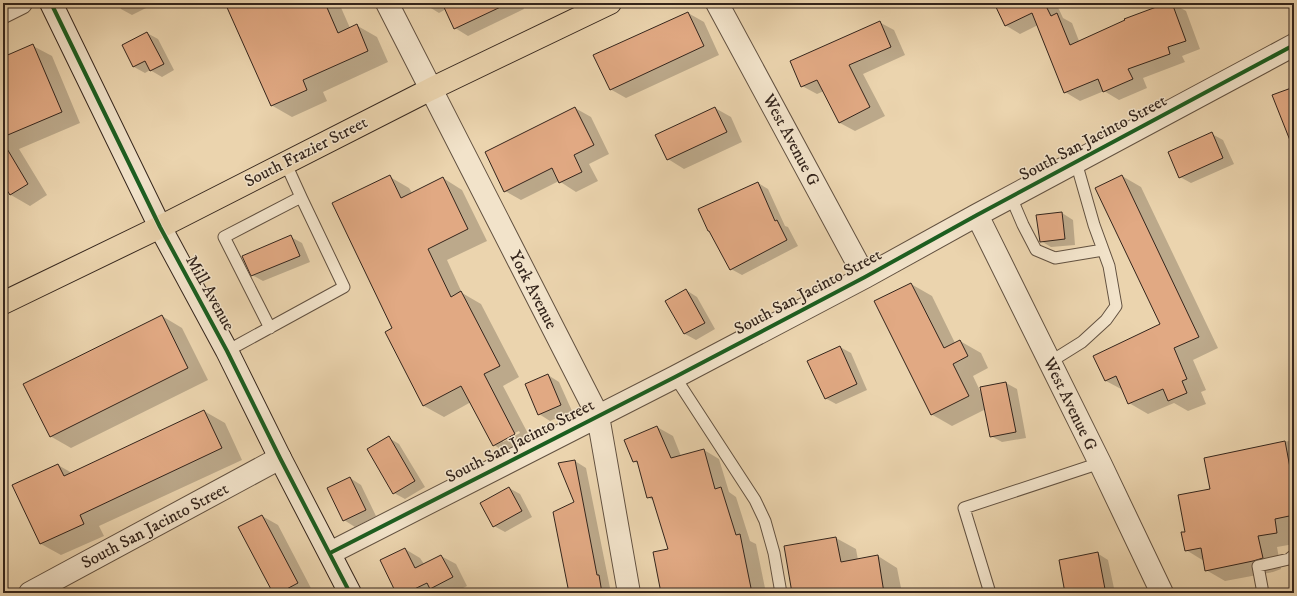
<svg xmlns="http://www.w3.org/2000/svg" width="1297" height="596" viewBox="0 0 1297 596" font-family="'IM FELL DW Pica',serif">
<style>
.shadow{fill:#0003;fill-rule:evenodd}
.building{fill:#e1a983;stroke:#34251c}
.lines{fill:none;stroke-linecap:round;stroke-linejoin:round}
.lane-casing{stroke:#625140;stroke-width:13}
.street-casing{stroke:#625140;stroke-width:24}
.secondary-casing{stroke:#34251c;stroke-width:24}
.primary-casing{stroke:#34251c;stroke-width:24}
.lane{stroke:#f2e3ca;stroke-width:11}
.street{stroke:#f2e3ca;stroke-width:22}
.secondary{stroke:#f2e3ca;stroke-width:22}
.primary{stroke:#ebd4ae;stroke-width:22}
.cycleway-casing{stroke:#f2e3ca;stroke-width:6}
.cycleway{stroke:#1b5e20;stroke-width:4}
.labels{text-anchor:middle;dominant-baseline:central;stroke-width:3;stroke-linejoin:round;paint-order:stroke}
.street-label{font-size:17px;fill:#34251c;stroke:#f2e3ca}
</style>
<rect width="100%" height="100%" fill="#ebd4ae"/>
<filter id="stains"><feTurbulence type="fractalNoise" baseFrequency=".005" numOctaves="4"/><feColorMatrix values="0 0 0 0 .2 0 0 0 0 .09 0 0 0 0 .02 0 0 0 .5 -.17"/></filter>
<radialGradient id="worn" r=".72"><stop offset=".6" stop-color="#630" stop-opacity="0"/><stop offset="1" stop-color="#630" stop-opacity=".3"/></radialGradient>
<path class="shadow" d="M118,3H154V4L132,15L121,9Z
M226,3H339L350,28L356,25L377,37L388,62L323,92L327,101L292,117L271,105Z
M425,3H521L524,9L468,36L455,28L446,9L439,13L426,5Z
M995,3H1056L1063,18L1072,23L1079,41L1172,3L1186,11L1200,49L1182,56L1185,62L1143,78L1147,88L1119,100L1104,91L1080,101L1065,92L1038,25L1020,34L1005,25Z
M688,13L704,22L719,55L626,98L610,89Z
M879,22L894,30L905,55L863,74L885,116L855,131L840,123L824,91L817,94L802,86Z
M147,33L158,39L174,70L162,77L150,70L145,73L134,67L123,45Z
M33,46L52,56L80,123L19,149L47,195L30,206L11,195L4,184L3,185V58Z
M575,108L591,117L609,154L589,164L598,181L576,192L559,181L521,200L505,191Z
M715,108L731,117L742,142L684,169L668,159Z
M1212,134L1223,140L1234,164L1191,183L1180,177Z
M1122,176L1141,187L1218,348L1193,360L1206,390L1201,392L1206,404L1188,411L1174,403L1148,414L1129,403L1123,390L1106,381L1095,357L1162,325Z
M390,177L409,188L412,193L443,178L462,190L487,241L447,260L462,293L481,304L519,377L503,386L534,445L513,457L494,445L471,402L444,417L424,406L386,332L394,328ZM519,431L520,433L503,442V439Z
M758,183L768,189L785,226L788,227L798,246L742,275L731,269Z
M1062,213L1073,220L1075,245L1051,247L1041,241Z
M291,237L302,243L310,262L263,281L252,275Z
M911,284L932,296L955,343L960,341L981,353L988,368L973,376L982,395L1006,383L1017,389L1026,438L1002,442L991,436L986,409L952,426L931,414Z
M686,290L697,297L715,329L696,340L685,334L667,301Z
M162,316L182,328L208,380L71,448L50,436Z
M840,347L851,353L867,390L836,404L825,398Z
M548,375L559,382L572,411L550,421L539,414Z
M204,411L225,423L242,460L99,526L104,536L61,555L41,544L58,465L72,473Z
M657,427L673,436L681,456L704,450L719,459L729,492L736,497L750,541L756,544L766,593H662L670,550L654,501L648,497L639,464L634,461Z
M389,438L399,444L425,487L405,499L394,493Z
M1294,440V544L1277,547L1281,569L1273,572L1225,581L1206,570L1204,561L1186,550V532L1211,490L1205,458Z
M575,461L586,468L611,593H570L575,502Z
M350,478L361,485L376,516L355,527L344,520Z
M509,488L520,494L532,517L505,532L494,526Z
M262,516L278,525L313,592L311,593H274Z
M836,538L856,549L858,560L878,556L897,568L902,593H793Z
M405,549L420,558L424,564L441,556L456,564L467,586L453,593H397Z
M1097,553L1108,560L1115,593H1066Z
M229,590L235,593H218Z"/>
<path class="building" d="M225,3H325L338,33L357,24L368,51L303,80L307,90L271,106Z
M442,3H509L454,29Z
M994,3H1052L1046,6L1051,16L1057,13L1070,45L1125,20L1124,19L1167,3H1172L1186,41L1168,47L1170,54L1128,69L1133,79L1103,92L1098,79L1064,93L1032,13L1005,26Z
M688,12L704,46L610,90L593,55Z
M880,21L891,47L849,65L870,107L839,123L817,80L801,87L790,61Z
M147,32L164,64L150,71L145,61L133,67L122,45Z
M33,44L62,112L3,137V57Z
M1294,87V148H1293L1272,95Z
M575,107L594,145L574,155L582,172L559,183L552,168L504,192L485,152Z
M715,107L727,132L667,160L655,135Z
M1212,132L1223,158L1179,178L1168,152Z
M3,142L28,184L10,195L3,184Z
M390,175L401,198L443,177L468,229L428,249L451,297L461,291L500,366L484,374L515,434L493,446L461,386L423,406L385,332L392,328L332,203Z
M1122,175L1199,337L1174,348L1187,379L1182,381L1187,393L1168,401L1163,389L1128,404L1116,376L1105,381L1093,356L1160,324L1095,188Z
M758,182L775,221L777,220L787,240L730,270L709,231H708L698,209Z
M1062,212L1065,239L1040,242L1036,215Z
M291,235L300,256L251,276L242,256Z
M911,283L944,348L960,340L968,356L953,364L969,396L931,415L874,301Z
M686,289L705,323L684,334L665,301Z
M162,315L188,368L50,437L23,384Z
M840,346L857,384L825,399L807,361Z
M548,374L561,405L538,415L525,384Z
M1006,382L1016,432L990,437L980,387Z
M204,410L222,448L80,515L84,524L40,544L12,485L58,464L64,476Z
M657,426L671,458L704,449L715,489L721,487L736,535L740,534L752,593H661L653,552L668,549L652,497L647,498L637,461L633,462L624,440Z
M389,436L415,481L393,494L367,449Z
M1285,441L1294,489V515L1275,519L1277,533L1258,536L1263,558L1253,561L1205,571L1201,548L1185,551L1181,532H1185L1178,495L1210,489L1204,458Z
M575,460L597,575H599L602,593H569L553,512L574,502L558,463Z
M350,477L366,510L343,521L327,488Z
M509,487L522,511L493,527L480,503Z
M262,515L298,583L279,593H273L238,527Z
M836,537L841,562L878,555L884,593H792L784,546Z
M405,548L415,568L441,555L453,577L430,589L427,583L406,593H396L380,560Z
M1098,552L1105,589L1086,593H1065L1059,560Z"/>
<g class="lines">
<defs>
<path id="lane" d="M285,162L301,197
M1011,197L1023,225L1036,250L1055,258L1103,250
M227,351L344,287L301,197L224,237L270,328
M1050,362L1082,342L1106,320L1116,306L1109,266L1094,225L1076,162
M675,377L755,500L765,521L774,553L781,593
M990,593L964,508L1100,463
M1263,593L1258,566L1289,559L1294,555"/>
<path id="street" d="M387,3L598,416L629,593
M717,3L865,277
M3,12L21,3
M977,215L1100,463L1162,593
M330,553L675,377L865,277L977,215L1294,45
M30,593L280,458"/>
<path id="secondary" d="M51,3L160,227L227,351L280,458L350,593"/>
<path id="primary" d="M3,303L160,227L431,89L610,3"/>
</defs>
<use href="#lane" class="lane-casing"/>
<use href="#street" class="street-casing"/>
<use href="#secondary" class="secondary-casing"/>
<use href="#primary" class="primary-casing"/>
<use href="#lane" class="lane"/>
<use href="#street" class="street"/>
<use href="#secondary" class="secondary"/>
<use href="#primary" class="primary"/>
<defs>
<path id="cycleway" d="M51,3L160,227L227,351L280,458L350,593
M330,553L675,377L865,277L977,215L1294,45"/>
</defs>
<use href="#cycleway" class="cycleway-casing"/>
<use href="#cycleway" class="cycleway"/>
</g>
<g class="labels">
<g class="street-label">
<text transform="translate(1093 138) rotate(-28)">South San Jacinto Street</text>
<text transform="translate(791 140) rotate(62)">West Avenue G</text>
<text transform="translate(306 152) rotate(-27)">South Frazier Street</text>
<text transform="translate(533 290) rotate(63)">York Avenue</text>
<text transform="translate(808 292) rotate(-28)">South San Jacinto Street</text>
<text transform="translate(210 293) rotate(61)">Mill Avenue</text>
<text transform="translate(1070 404) rotate(64)">West Avenue G</text>
<text transform="translate(520 441) rotate(-27)">South San Jacinto Street</text>
<text transform="translate(155 526) rotate(-28)">South San Jacinto Street</text>
</g>
</g>
<rect width="1297" height="596" fill="none" stroke="#ebd4ae" stroke-width="16"/>
<rect x="4" y="4" width="1289" height="588" fill="none" stroke="#34251c" stroke-width="2"/>
<rect x="8" y="8" width="1281" height="580" fill="none" stroke="#34251c"/>
<rect width="100%" height="100%" filter="url(#stains)"/>
<rect width="100%" height="100%" fill="url(#worn)"/>
</svg>
